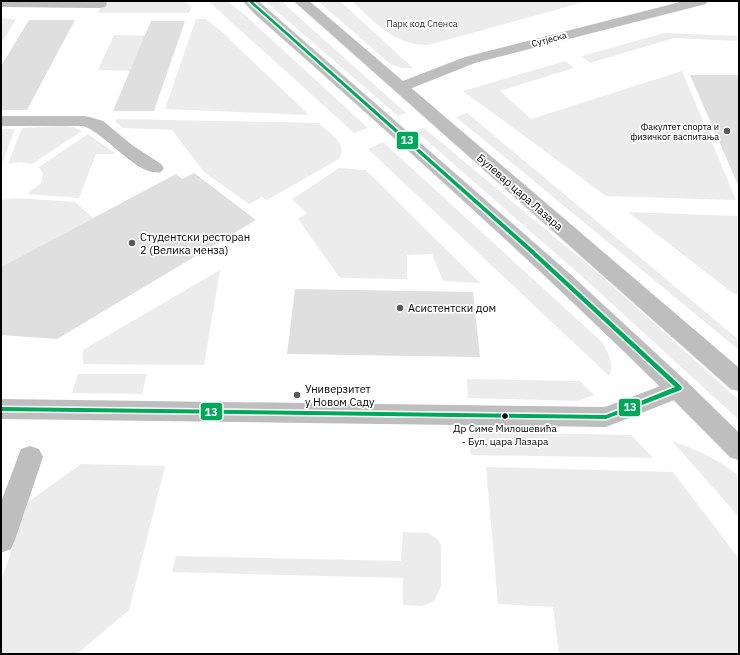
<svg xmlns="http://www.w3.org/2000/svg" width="740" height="655" viewBox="0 0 740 655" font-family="'IBM Plex Sans',sans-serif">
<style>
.green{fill:#ececec}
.building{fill:#dfdfdf}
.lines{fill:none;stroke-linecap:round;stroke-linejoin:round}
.major-casing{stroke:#dbdbdb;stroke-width:1}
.minor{fill:#bebebe;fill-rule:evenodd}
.major{fill:#bebebe;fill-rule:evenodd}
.bus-1-casing{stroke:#fff;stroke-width:3}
.bus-1{fill:#00a859;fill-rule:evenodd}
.poi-dot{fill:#595959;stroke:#fff;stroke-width:1.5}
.bus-dot{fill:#000;stroke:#fff;stroke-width:1.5}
.labels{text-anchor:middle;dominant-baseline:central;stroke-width:3.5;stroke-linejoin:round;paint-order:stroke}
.far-park-label{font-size:9px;fill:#333;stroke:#fff}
.far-street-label{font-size:9px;fill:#000;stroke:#fff}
.far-poi-label{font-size:9px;fill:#000;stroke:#fff;text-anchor:end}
.bus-label{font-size:10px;fill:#000;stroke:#fff}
.street-label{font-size:11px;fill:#000;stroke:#fff}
.poi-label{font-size:11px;fill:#000;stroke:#fff;text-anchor:start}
.line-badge{stroke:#fff;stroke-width:1.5}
.badge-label{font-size:11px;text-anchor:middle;font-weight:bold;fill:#fff}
</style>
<rect width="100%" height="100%" fill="#fff"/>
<path class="green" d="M105,1H184L192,7L189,13H98Z
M208,1H227L245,15L368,128L354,133Z
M265,1H281L406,113L398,116Z
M318,1H340L413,68H402L390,64Z
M352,1H588L428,45C394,45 375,23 352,1Z
M1,18L16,19L1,44Z
M196,19H206L221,31L309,115L165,109Z
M664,33L739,36V41L674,38L590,63L582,56Z
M114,35L150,36L136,71L98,70Z
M565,61L574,68L500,91L531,119L682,71L736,200L606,196L463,91Z
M467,113L739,340V350L456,117Z
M118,119L319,123C329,133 349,144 339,159L267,200L262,197L249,204L204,172L172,130L123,128L115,121Z
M61,126L73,127L82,131L32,164L21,162L8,164L22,128Z
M424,128L599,274L739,400V420L587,281L416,131Z
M1,129H15L1,166Z
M88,134L116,154H96L79,198L27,194L41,183L43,174L39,167Z
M383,142L602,342C608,353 615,364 609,376L368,149Z
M339,168L366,170L480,283L443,281L432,254L407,255V279L340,278L298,219L307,213L292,199Z
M16,198L75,202L93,218L1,267V200Z
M628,212L739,216V294H734Z
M220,270L204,365L83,364V350Z
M78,374H147L142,394L72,393Z
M467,379L580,381L594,395L578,401L468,398Z
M470,432L631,435L653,458L471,455Z
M672,441C695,449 720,460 739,476V517Z
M81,464L165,466L129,610L77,654H1V581L28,502Z
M486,467L673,472L739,559V654H559L553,607L498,604Z
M403,532L428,533L433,536L439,541L441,546V586L435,600L428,604L421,606L403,605V578L172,572L176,556L401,561Z"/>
<path class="building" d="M29,20H75L27,110H1V66Z
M151,21H185L154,111H113Z
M690,75H739V187Z
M194,173L256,220L57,339L1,335V267L176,174L182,179Z
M295,289L473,292L480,357L287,354Z"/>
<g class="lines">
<defs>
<path id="major" d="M243,1H258L571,275L690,385L739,433V460L730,457C579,302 418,158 256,15Z
M294,1H309L739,368V391L731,389Z"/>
</defs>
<use href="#major" class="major-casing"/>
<path class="minor" d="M1,1H105L107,4L105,7L100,8L1,7Z
M684,1H708L706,4L475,63L407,90L401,92L395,90L393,87L395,84L465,57Z
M1,116H84L90,117L103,121L132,145L161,164L164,168L161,172C138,178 106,133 83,126H1Z
M679,379L687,381L691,388L687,395L606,427L1,419V399L605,407Z
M30,446L39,449L43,457L15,540L11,549L1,553V502L21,449Z"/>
<use href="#major" class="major"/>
<defs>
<path id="bus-1" d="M248,1H252L529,246L681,386L682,388L681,390L606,419L1,411V407L606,415L675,387L525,248Z"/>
</defs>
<use href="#bus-1" class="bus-1-casing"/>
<use href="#bus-1" class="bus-1"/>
</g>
<g class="poi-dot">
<circle cx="727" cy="131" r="4"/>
<circle cx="132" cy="243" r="4"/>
<circle cx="400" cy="308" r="4"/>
<circle cx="297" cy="395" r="4"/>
</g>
<circle class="bus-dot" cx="505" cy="416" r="3.5"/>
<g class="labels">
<g class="far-park-label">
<text x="422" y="23">Парк код Спенса</text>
</g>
<g class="far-street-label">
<text transform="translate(549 39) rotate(-15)">Сутјеска</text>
</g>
<g class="far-poi-label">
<text x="719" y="126">Факултет спорта и<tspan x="719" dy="10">физичког васпитања</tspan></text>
</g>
<g class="bus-label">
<text x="505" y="428">Др Симе Милошевића<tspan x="505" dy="13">- Бул. цара Лазара</tspan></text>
</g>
<g class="street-label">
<text transform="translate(520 192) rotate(41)">Булевар цара Лазара</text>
</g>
<g class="poi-label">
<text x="140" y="237">Студентски ресторан<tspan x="140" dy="13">2 (Велика менза)</tspan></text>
<text x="408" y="308">Асистентски дом</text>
<text x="305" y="389">Универзитет<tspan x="305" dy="13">у Новом Саду</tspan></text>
</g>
</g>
<g class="line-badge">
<rect x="396" y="131" width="23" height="19" rx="4" fill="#00a859"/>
<rect x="618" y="398" width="23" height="19" rx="4" fill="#00a859"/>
<rect x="200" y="402" width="23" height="19" rx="4" fill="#00a859"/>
</g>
<g class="badge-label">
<text x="407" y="144">13</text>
<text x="630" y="411">13</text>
<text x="211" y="416">13</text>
</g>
<rect width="740" height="655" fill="none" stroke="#000000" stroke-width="4"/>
</svg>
